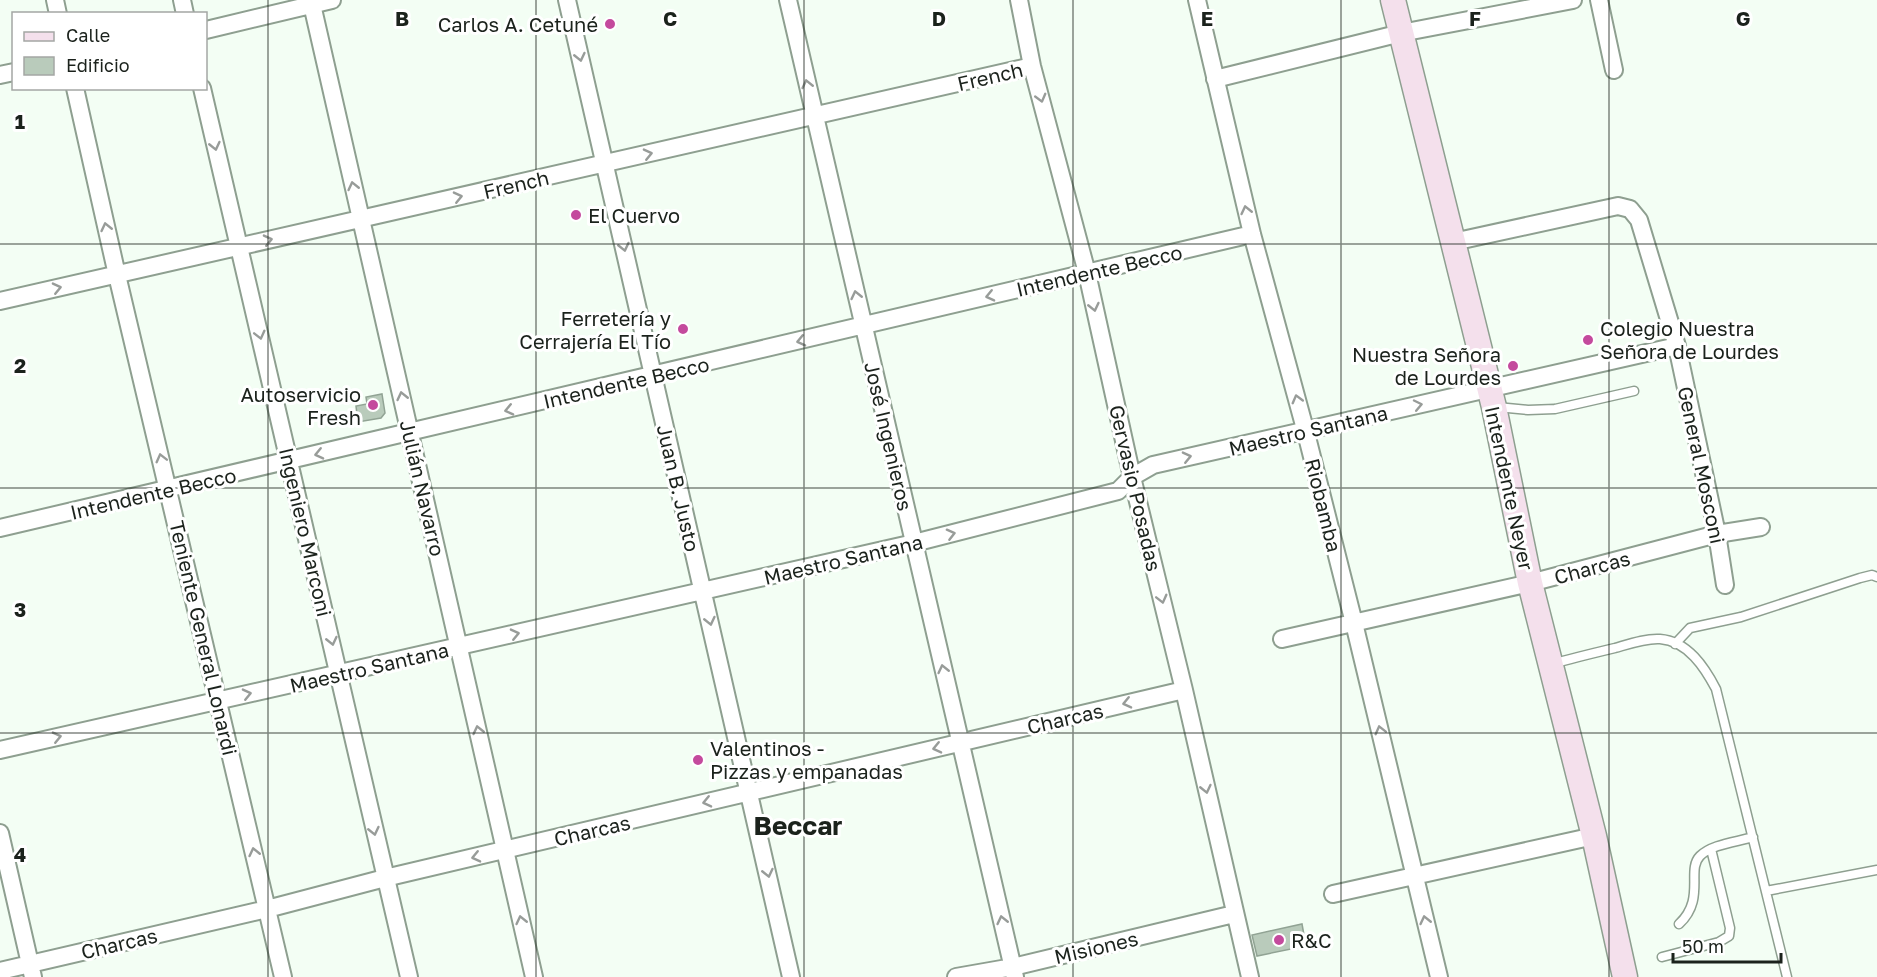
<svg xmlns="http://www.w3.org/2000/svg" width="1877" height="977" viewBox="0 0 1877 977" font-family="'Golos Text',sans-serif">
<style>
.building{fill:#b9cbbb;stroke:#91a394;stroke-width:1.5}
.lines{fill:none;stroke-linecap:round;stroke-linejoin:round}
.lane-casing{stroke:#8e9f90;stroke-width:11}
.street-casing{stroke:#8e9f90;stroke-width:20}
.secondary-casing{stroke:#8e9f90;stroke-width:27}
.lane{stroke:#fff;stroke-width:8}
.street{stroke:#fff;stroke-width:16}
.secondary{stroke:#f4e0ec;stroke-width:24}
.oneway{stroke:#989c99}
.grid{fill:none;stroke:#1b221c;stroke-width:1.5;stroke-opacity:0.55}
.poi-dot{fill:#c44a9d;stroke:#fff;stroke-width:2}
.labels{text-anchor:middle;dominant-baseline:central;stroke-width:6;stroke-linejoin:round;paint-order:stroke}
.poi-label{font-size:20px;fill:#1b221c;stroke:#fff;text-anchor:end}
.street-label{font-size:20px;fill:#1b221c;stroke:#fff}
.district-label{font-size:26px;font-weight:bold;fill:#1b221c;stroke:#fff}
.grid-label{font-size:20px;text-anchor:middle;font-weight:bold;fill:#1b221c;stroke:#fff;stroke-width:6;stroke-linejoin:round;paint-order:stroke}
</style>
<rect width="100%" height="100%" fill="#f3fef4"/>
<path class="building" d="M382,394L385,413L381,418L358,422L356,406L367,404L366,397Z
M1302,924L1306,946L1257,956L1252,935Z"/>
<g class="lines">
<defs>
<path id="lane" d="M1497,407L1528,410L1555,409L1634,391
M1675,644L1690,628L1741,617L1860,578L1872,575L1877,577
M1552,664C1573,658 1594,653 1615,648C1629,644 1646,638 1660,639C1688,641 1705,668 1716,689L1787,977
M1766,891L1877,870
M1679,924C1706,899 1686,870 1700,856C1712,844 1737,842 1753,837
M1662,957L1719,942L1729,936L1730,928L1711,849"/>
<path id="street" d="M55,0L58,14
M182,0L185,14
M311,0L534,977
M567,0L791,977
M788,0L1015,977
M1019,0L1032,66L1087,273L1132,477L1184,690L1250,977
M1197,0L1252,234L1305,429L1354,623L1439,977
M1599,0L1614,70
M206,30L332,0
M0,75L14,72
M1215,79L1401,33L1573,0
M75,88L117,275L283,977
M202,88L409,977
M1453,242L1618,206L1630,209L1639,220L1677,346L1717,534L1725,585
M0,301L1032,66
M0,528L1252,234
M1282,639L1530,583L1717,534L1761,527
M0,750L914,543L1118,491L1132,477L1153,465C1327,424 1502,387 1677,346
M0,833L33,977
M1333,894L1594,836
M0,971L267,909L385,878L1184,690
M956,977L1013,967L1234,914"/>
<path id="secondary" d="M1393,0L1494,407L1530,583L1594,836L1625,977"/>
</defs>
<use href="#lane" class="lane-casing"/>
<use href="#street" class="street-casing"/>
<use href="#secondary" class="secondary-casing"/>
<use href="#lane" class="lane"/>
<use href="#street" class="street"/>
<use href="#secondary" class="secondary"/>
</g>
<defs><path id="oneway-chevron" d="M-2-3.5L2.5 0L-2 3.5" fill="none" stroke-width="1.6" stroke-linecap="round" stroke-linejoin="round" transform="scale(1.5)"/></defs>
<g class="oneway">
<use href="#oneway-chevron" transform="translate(580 57) rotate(77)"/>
<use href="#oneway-chevron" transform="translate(807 84) rotate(-103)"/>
<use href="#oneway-chevron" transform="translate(1041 98) rotate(75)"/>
<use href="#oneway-chevron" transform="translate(215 146) rotate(77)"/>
<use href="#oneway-chevron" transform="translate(648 154) rotate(-13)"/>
<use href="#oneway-chevron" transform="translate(353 186) rotate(-103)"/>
<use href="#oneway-chevron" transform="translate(458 197) rotate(-13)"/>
<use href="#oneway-chevron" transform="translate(1246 210) rotate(-103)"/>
<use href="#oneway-chevron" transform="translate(106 227) rotate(-103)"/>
<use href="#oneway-chevron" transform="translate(268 240) rotate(-13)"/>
<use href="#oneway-chevron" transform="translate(624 247) rotate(77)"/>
<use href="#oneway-chevron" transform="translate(57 288) rotate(-13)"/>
<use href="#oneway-chevron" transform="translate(856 295) rotate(-103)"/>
<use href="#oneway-chevron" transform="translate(990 296) rotate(167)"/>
<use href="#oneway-chevron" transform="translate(1094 307) rotate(77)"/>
<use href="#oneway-chevron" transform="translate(260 335) rotate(76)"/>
<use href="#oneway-chevron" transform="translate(801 341) rotate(167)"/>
<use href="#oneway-chevron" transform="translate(402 396) rotate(-103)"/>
<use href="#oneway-chevron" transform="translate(1297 399) rotate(-105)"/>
<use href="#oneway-chevron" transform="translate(1418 405) rotate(-12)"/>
<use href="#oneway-chevron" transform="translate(509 410) rotate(167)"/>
<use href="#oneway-chevron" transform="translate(319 454) rotate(167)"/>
<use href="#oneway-chevron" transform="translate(1187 457) rotate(-13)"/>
<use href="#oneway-chevron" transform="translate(161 458) rotate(-104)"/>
<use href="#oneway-chevron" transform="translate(951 534) rotate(-14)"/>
<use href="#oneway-chevron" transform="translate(1162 599) rotate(76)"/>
<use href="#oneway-chevron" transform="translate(710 621) rotate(77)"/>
<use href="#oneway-chevron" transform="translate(515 634) rotate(-13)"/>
<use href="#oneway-chevron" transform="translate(332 641) rotate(77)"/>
<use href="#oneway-chevron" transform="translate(943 669) rotate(-103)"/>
<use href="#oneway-chevron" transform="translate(247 694) rotate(-13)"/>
<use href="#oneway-chevron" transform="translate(1127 703) rotate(167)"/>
<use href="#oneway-chevron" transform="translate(478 730) rotate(-103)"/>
<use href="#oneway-chevron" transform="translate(1380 730) rotate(-104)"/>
<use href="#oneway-chevron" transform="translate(57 737) rotate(-13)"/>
<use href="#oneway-chevron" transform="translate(937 748) rotate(167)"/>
<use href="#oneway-chevron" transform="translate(1206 789) rotate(77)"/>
<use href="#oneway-chevron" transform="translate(707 802) rotate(167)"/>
<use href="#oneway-chevron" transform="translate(374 831) rotate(77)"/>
<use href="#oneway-chevron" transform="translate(254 852) rotate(-103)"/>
<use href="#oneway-chevron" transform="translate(476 857) rotate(167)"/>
<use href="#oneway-chevron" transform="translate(768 873) rotate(77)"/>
<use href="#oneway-chevron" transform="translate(521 920) rotate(-103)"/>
<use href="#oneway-chevron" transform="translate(1002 920) rotate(-103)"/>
<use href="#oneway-chevron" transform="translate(1425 920) rotate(-103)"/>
</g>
<path class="grid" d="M268,0V977M536,0V977M804,0V977M1073,0V977M1341,0V977M1609,0V977M0,244H1877M0,488H1877M0,733H1877"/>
<g class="poi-dot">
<circle cx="610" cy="24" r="6"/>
<circle cx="576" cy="215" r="6"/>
<circle cx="683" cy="329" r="6"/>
<circle cx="1588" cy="340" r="6"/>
<circle cx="1513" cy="366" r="6"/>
<circle cx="373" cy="405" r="6"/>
<circle cx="698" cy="760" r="6"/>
<circle cx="1279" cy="940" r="6"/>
</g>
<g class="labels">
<g class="poi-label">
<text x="598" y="24">Carlos A. Cetuné</text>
<text x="588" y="215" text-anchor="start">El Cuervo</text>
<text x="671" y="318">Ferretería y<tspan x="671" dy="23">Cerrajería El Tío</tspan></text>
<text x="1600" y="328" text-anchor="start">Colegio Nuestra<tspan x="1600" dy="23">Señora de Lourdes</tspan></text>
<text x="1501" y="354">Nuestra Señora<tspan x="1501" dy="23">de Lourdes</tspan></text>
<text x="361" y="394">Autoservicio<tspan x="361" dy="23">Fresh</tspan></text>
<text x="710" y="748" text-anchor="start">Valentinos -<tspan x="710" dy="23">Pizzas y empanadas</tspan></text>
<text x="1291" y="940" text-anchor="start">R&amp;C</text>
</g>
<g class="street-label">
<text transform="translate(990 76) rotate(-13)">French</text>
<text transform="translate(516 184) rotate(-13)">French</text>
<text transform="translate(1099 270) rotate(-13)">Intendente Becco</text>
<text transform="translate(626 382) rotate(-13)">Intendente Becco</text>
<text transform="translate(1308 430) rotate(-13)">Maestro Santana</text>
<text transform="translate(889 436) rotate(77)">José Ingenieros</text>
<text transform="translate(1702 465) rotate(78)">General Mosconi</text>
<text transform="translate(423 488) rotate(77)">Julián Navarro</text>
<text transform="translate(679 488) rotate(77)">Juan B. Justo</text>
<text transform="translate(1136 488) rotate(77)">Gervasio Posadas</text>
<text transform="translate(1510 488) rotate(78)">Intendente Neyer</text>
<text transform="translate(153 493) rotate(-13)">Intendente Becco</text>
<text transform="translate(1324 505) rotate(76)">Riobamba</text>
<text transform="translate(306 532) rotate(77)">Ingeniero Marconi</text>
<text transform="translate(843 559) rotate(-13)">Maestro Santana</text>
<text transform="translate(1592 567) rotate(-15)">Charcas</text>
<text transform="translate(204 638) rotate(77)">Teniente General Lonardi</text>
<text transform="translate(369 667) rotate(-13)">Maestro Santana</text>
<text transform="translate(1065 718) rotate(-13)">Charcas</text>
<text transform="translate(592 830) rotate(-13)">Charcas</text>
<text transform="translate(119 943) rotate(-13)">Charcas</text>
<text transform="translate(1096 947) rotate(-13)">Misiones</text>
</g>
<g class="district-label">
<text x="798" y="825">Beccar</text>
</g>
</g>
<g class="grid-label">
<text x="402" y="26">B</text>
<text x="670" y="26">C</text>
<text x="939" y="26">D</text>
<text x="1207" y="26">E</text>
<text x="1475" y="26">F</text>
<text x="1743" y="26">G</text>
<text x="20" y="129">1</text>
<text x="20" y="373">2</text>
<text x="20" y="617">3</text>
<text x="20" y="862">4</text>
</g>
<rect x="12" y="12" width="195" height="78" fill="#ffffff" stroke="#a4a7a4" stroke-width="1.5"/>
<rect x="24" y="32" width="30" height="9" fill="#f4e0ec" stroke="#a4a7a4" stroke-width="1.5"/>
<text x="66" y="42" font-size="18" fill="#1b221c">Calle</text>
<rect x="24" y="57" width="30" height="18" fill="#b9cbbb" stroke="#a4a7a4" stroke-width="1.5"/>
<text x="66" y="72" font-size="18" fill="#1b221c">Edificio</text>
<path d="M1673 953v9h108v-9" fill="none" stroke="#1b221c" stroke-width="3"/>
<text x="1682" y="953" font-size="18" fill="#1b221c" stroke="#ffffff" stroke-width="4.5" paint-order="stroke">50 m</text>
</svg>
